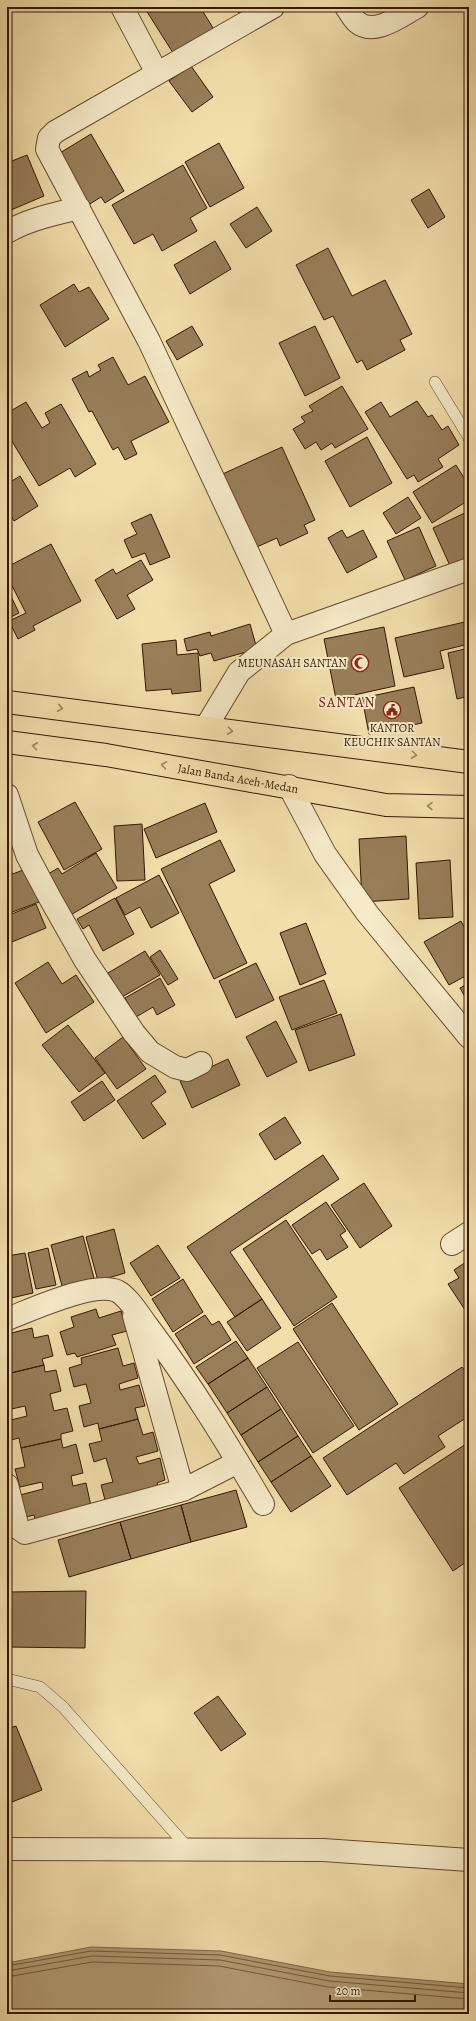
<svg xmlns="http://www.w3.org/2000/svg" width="476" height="2021" viewBox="0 0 476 2021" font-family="Alegreya,serif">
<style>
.water{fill:#b19a71;stroke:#7f6644}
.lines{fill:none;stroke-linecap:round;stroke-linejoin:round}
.shore{stroke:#735838;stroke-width:1}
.building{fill:#977e59;stroke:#351700}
.service-casing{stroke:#64492b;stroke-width:12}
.minor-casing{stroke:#64492b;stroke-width:24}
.trunk-casing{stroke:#351700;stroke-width:24}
.service{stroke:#f6eac8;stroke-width:11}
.minor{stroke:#f6eac8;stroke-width:22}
.trunk{stroke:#f1deab;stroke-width:22}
.oneway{stroke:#9c845e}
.labels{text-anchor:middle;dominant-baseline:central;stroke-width:4;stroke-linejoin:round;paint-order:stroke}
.poi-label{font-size:12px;fill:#351700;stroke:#f6eac8;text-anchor:end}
.street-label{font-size:12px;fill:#351700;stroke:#f6eac8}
.quarter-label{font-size:14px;letter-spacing:1px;fill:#7a1f14;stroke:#f6eac8}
</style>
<rect width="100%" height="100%" fill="#f1deab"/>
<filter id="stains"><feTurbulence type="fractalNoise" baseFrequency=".005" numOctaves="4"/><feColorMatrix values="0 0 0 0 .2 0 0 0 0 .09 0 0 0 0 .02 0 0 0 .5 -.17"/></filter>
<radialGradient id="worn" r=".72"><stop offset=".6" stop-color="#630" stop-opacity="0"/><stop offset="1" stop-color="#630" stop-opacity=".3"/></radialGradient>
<path class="water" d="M91,1947L221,1951L330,1972L469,1984V2014H7V1963Z"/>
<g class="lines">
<path class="shore" d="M7,1966L91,1951L220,1955L330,1976L469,1988
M7,1971L92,1956L220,1960L329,1981L469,1993
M7,1977L92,1962L219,1966L328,1987L469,1999"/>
</g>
<path class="building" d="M144,7H200L215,31L175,56Z
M235,7H249L239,13Z
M191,66L213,97L192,112L169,81Z
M91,134L124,191L105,203L101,197L85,207L55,156Z
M219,143L244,188L210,207L185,162Z
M27,155L44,196L11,210L7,201V163Z
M183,165L207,208L190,218L197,231L162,251L153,234L134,244L112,205Z
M429,189L445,217L428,228L411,200Z
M257,207L272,231L246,248L230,224Z
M215,241L231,269L190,294L174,265Z
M328,248L352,296L385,280L412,334L400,340L405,350L367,370L362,360L357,363L333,316L324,320L296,265Z
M74,284L79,292L89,287L109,319L65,347L40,305Z
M192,326L203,345L177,360L166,341Z
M315,326L340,378L305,396L279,343Z
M113,357L128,385L145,376L169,422L131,441L137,454L125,460L118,447L113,450L92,411L89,412L72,379L87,371L89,377L101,370L98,365Z
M342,386L368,429L335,448L332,443L321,450L316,442L305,449L293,429L305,422L301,417L313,411L309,406Z
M417,401L428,417L432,415L442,430L448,426L459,445L438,459L443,467L418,482L414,475L407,479L365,412L381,402L390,417Z
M26,402L42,428L50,423L45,413L61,404L96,464L75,477L70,468L39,486L7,433V413Z
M367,437L392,483L350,507L325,461Z
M282,447L315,520L304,525L308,533L280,546L277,538L250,550L216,477Z
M456,465L469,486V500L432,523L413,492Z
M20,476L38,506L14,521L7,509V484Z
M408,497L421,518L396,534L383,513Z
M469,511V560L451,568L433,528Z
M151,514L170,557L150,565L145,553L132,558L124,540L137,534L131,523Z
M419,527L436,566L405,580L387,541Z
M342,530L347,538L363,530L377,557L347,573L328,538Z
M51,544L81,601L33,626L35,630L18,639L9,621L26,613L7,576V567Z
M141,560L153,580L127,595L135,609L117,619L95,580L113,569L116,574Z
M7,588L19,613L7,619Z
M469,621V644L440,651L444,668L404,677L395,638Z
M250,624L257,649L214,661L211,653L200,656L197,649L187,651L184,639L210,632L211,636Z
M384,627L395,686L336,699L324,639Z
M176,640L177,655L198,653L201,691L172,694L171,689L146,691L142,644Z
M469,648V696L457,699L448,653Z
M414,687L422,723L369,734L362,698Z
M75,802L102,849L64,870L38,822Z
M205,803L217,832L156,858L144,829Z
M142,824L145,880L117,881L114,826Z
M406,836L409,899L362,902L359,839Z
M220,840L235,871L209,884L247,963L214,979L161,869Z
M96,853L117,888L67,917L43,877L58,868L62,874Z
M7,859L12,873L7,875Z
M450,860L453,917L419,919L416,863Z
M26,869L39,902L7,914V876Z
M159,875L179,913L151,928L140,907L125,915L116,898Z
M115,898L134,934L103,951L89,925L83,929L77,919Z
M36,904L46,928L7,944V916Z
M461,921L469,936V974L449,985L424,942Z
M306,923L326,974L300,985L280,933Z
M160,950L178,979L168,985L150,957Z
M145,951L160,975L122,997L108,973Z
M48,962L62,984L76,975L94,1002L46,1033L15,983Z
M256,963L274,1000L236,1018L219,981Z
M160,978L175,1005L157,1015L153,1007L136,1017L125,998Z
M324,980L337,1013L292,1030L279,997Z
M469,983V1004L460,988Z
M341,1014L355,1055L309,1071L295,1030Z
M276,1021L297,1062L267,1077L246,1037Z
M68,1025L105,1073L79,1092L42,1045Z
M123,1037L146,1069L117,1089L95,1058Z
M228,1059L240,1085L192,1108L180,1081Z
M155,1075L166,1092L151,1103L166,1124L143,1139L117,1101Z
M102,1081L115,1100L84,1121L71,1102Z
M285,1117L301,1143L275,1160L259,1134Z
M323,1155L339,1179L230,1252L262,1299L235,1317L187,1247Z
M364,1183L392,1226L360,1248L331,1205Z
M326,1202L346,1231L340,1235L348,1247L327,1260L320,1249L312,1254L292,1225Z
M286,1220L337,1297L294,1326L243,1249Z
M114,1229L125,1273L98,1281L86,1237Z
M83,1236L94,1278L62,1286L51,1245Z
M158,1245L180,1278L151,1296L130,1263Z
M48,1248L56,1285L36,1289L28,1253Z
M25,1253L33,1293L7,1299V1256Z
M469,1260V1308L465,1310L448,1284L459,1278L454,1270Z
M183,1279L203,1312L173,1332L152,1299Z
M262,1299L281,1328L247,1351L227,1322Z
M332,1303L398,1404L359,1430L293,1329Z
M96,1309L99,1318L121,1311L127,1331L112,1335L116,1345L77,1357L75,1353L67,1355L60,1332L74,1327L71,1317Z
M205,1315L212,1325L219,1321L231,1340L194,1364L175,1334Z
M32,1328L34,1338L48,1335L53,1356L42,1359L44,1365L7,1374V1334Z
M236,1341L248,1358L208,1384L196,1367Z
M298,1342L354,1426L313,1453L257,1368Z
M118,1348L123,1366L134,1363L138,1378L119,1384L120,1390L139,1385L145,1406L135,1408L138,1419L99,1429L98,1423L84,1427L79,1406L91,1403L86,1384L74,1387L69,1368L82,1364L81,1358Z
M248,1358L267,1387L227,1413L208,1384Z
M44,1365L45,1372L56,1370L61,1391L50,1394L54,1411L67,1408L73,1431L61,1434V1439L21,1448L19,1438L7,1441V1421L27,1416L25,1406L7,1410V1374Z
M462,1367L469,1377V1416L438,1436L445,1447L404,1474L396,1463L347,1495L323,1458Z
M267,1387L281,1409L241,1435L227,1413Z
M281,1409L298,1436L258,1462L241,1435Z
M138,1419L143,1435L153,1432L158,1451L136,1457L139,1464L160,1458L165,1480L157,1483L160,1494L105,1500L101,1485L113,1482L106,1458L94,1462L89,1444L102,1441L99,1429Z
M298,1436L311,1456L271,1482L258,1462Z
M61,1439L63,1448L76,1444L83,1473L71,1476L73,1486L86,1483L91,1506L37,1526L34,1515L26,1517L20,1495L43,1489L42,1482L20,1487L15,1469L25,1467L21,1448Z
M469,1442V1560L453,1571L399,1488Z
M311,1456L331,1486L291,1512L271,1482Z
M236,1490L247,1527L191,1542L181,1505Z
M181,1505L191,1542L131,1559L120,1522Z
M120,1522L131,1559L69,1577L58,1540Z
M86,1591L85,1648L7,1647V1592Z
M218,1696L246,1734L221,1751L194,1713Z
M16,1726L42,1790L7,1804V1729Z"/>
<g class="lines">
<defs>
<path id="service" d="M435,382L469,438
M7,1679L40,1687L63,1707L189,1849"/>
<path id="minor" d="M122,7L157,73
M273,7L55,132L49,138L47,149L149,341L286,634
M346,7C350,12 353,19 357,22C374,37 402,15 417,7
M7,232C29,219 55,214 79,208
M206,727L239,672L286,634L469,569
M289,786L325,854L367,913L469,1037
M7,795L27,855L51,900L85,960L134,1033L150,1052L175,1067L187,1070L201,1063
M452,1244L469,1233
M134,1316L183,1490
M7,1319C31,1310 93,1281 117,1291C129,1297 141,1318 149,1328C191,1384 227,1443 263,1504
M7,1485L18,1528L25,1533L183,1490L238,1462
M7,1849L323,1850L469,1860"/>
<g id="trunk">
<path d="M7,702L469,762"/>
<path id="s1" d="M7,742L106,755L386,805L469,807"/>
</g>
</defs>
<use href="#service" class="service-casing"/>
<use href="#minor" class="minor-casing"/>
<use href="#trunk" class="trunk-casing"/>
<use href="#service" class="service"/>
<use href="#minor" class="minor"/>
<use href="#trunk" class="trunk"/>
</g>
<defs><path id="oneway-chevron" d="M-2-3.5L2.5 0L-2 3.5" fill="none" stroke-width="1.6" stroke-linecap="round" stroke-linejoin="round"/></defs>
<g class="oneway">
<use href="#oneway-chevron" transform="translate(60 708) rotate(8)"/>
<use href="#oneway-chevron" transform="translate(230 731) rotate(8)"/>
<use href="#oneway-chevron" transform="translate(35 746) rotate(-173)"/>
<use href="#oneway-chevron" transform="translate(414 755) rotate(7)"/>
<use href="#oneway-chevron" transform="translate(164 765) rotate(-170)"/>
<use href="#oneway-chevron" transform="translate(430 806) rotate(-179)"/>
</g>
<defs>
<symbol id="mosque-ring" viewBox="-11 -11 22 22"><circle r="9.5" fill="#f6eac8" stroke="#8f2418" stroke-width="1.5"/><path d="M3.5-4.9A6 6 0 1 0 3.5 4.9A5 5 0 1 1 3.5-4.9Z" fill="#8f2418"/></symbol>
<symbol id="civic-ring" viewBox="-11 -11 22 22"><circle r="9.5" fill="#f6eac8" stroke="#8f2418" stroke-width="1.5"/><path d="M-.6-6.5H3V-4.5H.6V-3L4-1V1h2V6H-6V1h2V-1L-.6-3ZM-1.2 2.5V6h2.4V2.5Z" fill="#8f2418"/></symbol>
</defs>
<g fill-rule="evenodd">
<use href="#mosque-ring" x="350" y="653" width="20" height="20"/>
<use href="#civic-ring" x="382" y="700" width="20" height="20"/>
</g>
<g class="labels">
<g class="poi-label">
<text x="347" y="663">MEUNASAH SANTAN</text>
<text x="392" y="728" text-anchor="middle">KANTOR<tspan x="392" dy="14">KEUCHIK SANTAN</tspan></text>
</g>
<g class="street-label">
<text stroke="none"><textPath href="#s1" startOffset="234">Jalan Banda Aceh-Medan</textPath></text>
</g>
<g class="quarter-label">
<text x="347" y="702">SANTAN</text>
</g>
</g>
<rect width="476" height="2021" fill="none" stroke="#f1deab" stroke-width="24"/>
<rect x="8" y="8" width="460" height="2005" fill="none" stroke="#351700" stroke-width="2"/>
<rect x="12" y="12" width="452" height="1997" fill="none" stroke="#351700"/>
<path d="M330 1995v6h85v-6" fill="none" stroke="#351700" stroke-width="2"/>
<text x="336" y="1995" font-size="12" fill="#351700" stroke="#f6eac8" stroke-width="3" paint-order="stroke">20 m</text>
<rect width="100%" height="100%" filter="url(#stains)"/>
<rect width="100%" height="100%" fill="url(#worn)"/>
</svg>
